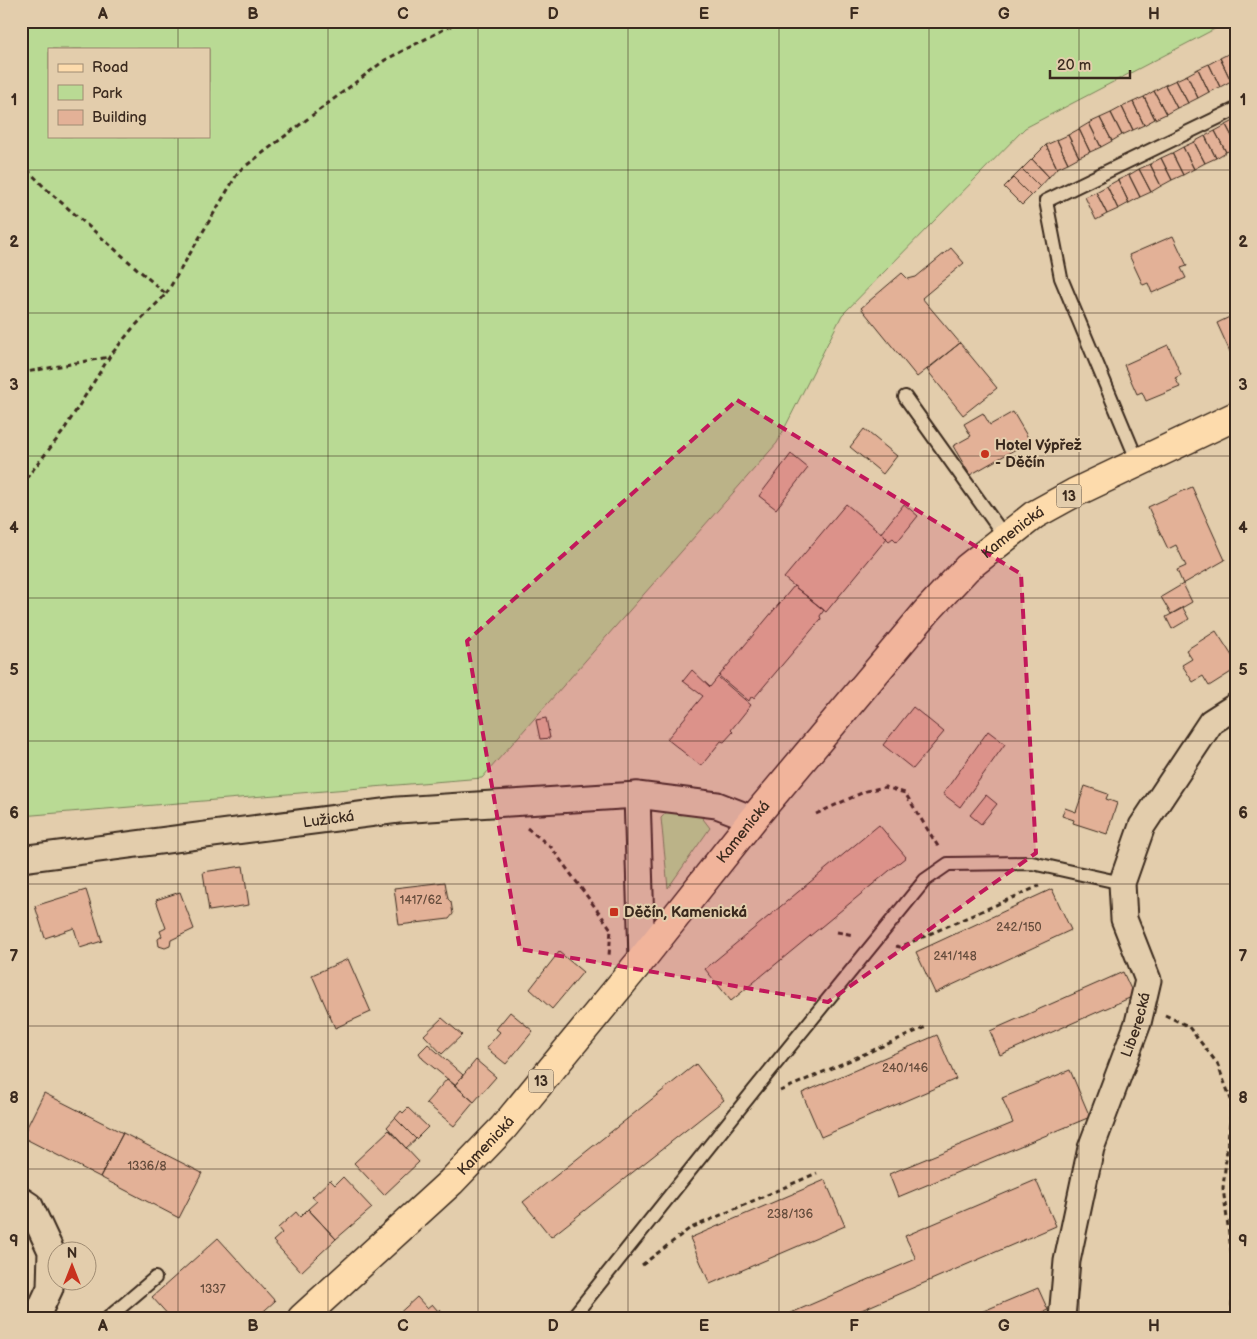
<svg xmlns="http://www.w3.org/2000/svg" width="1257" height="1339" viewBox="0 0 1257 1339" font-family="'Balsamiq Sans',sans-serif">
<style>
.green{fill:#b9da94;stroke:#7a8259;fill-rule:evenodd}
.building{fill:#e3b197;stroke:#3b2a1e}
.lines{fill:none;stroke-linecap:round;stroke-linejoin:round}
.service-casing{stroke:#3b2a1e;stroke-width:16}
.minor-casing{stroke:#3b2a1e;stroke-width:29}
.primary-casing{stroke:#3b2a1e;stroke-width:31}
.path{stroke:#3b2a1e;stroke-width:3;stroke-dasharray:5 4;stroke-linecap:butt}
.service{stroke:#e3cdac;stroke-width:12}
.minor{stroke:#e3cdac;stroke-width:25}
.primary{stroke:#fddbac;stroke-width:28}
.marked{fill:#c2185b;fill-opacity:0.2;stroke:#c2185b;stroke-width:4;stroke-dasharray:10 6;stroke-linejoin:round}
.grid{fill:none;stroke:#3b2a1e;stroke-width:1;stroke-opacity:0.55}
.poi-dot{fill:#c8321e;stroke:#e3cdac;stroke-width:2}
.labels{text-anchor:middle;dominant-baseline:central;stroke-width:4;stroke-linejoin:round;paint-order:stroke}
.number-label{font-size:12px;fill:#654c3c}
.shield{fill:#e3cdac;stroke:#6d5b49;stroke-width:1}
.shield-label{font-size:14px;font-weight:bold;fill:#3b2a1e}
.poi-label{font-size:15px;font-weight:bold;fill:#3b2a1e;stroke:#e3cdac;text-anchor:start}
.street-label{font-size:15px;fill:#3b2a1e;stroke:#e3cdac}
.neatline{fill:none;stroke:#3b2a1e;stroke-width:2}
.grid-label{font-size:16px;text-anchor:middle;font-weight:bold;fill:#3b2a1e}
</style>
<rect width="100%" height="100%" fill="#e3cdac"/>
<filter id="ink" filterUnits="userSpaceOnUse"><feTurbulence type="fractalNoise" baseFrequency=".02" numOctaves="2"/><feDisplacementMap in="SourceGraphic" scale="10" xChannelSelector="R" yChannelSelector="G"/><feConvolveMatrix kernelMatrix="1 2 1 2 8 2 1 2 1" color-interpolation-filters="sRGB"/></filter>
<g filter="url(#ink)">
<path class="green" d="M21,21H1230L1025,128L842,315L777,443L482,778L21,816ZM49,49H209V136H49Z
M672,806L700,815L710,828L668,888L661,818Z"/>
<path class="building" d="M1230,53L1236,63V79L1231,81L1220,58Z
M1220,58L1231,81L1220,87L1209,64Z
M1209,64L1220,87L1209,92L1198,69Z
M1198,69L1209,92L1198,98L1187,75Z
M1187,75L1198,98L1188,103L1176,80Z
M1176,80L1188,103L1177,108L1165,85Z
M1165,85L1177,108L1166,114L1154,91Z
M1154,91L1166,114L1155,119L1144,97Z
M1144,97L1155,119L1144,125L1133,102Z
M1133,102L1144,125L1133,130L1122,107Z
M1122,107L1133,130L1122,135L1111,113Z
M1111,113L1122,135L1112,141L1100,118Z
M1100,118L1112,141L1101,147L1089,123Z
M1236,120V144L1226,125Z
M1089,123L1101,147L1090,152L1079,129Z
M1226,125L1236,144V148L1226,152L1215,131Z
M1079,129L1090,152L1079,157L1068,135Z
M1215,131L1226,152L1216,158L1205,136Z
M1068,135L1079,157L1068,163L1057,140Z
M1205,136L1216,158L1205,163L1194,142Z
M1057,140L1068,163L1057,168L1046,145Z
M1194,142L1205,163L1194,169L1183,147Z
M1046,145L1057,168L1049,177L1032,159Z
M1183,147L1194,169L1183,175L1172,153Z
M1172,153L1183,175L1172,180L1161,158Z
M1161,158L1172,180L1161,186L1150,164Z
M1032,159L1049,177L1040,187L1022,169Z
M1150,164L1161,186L1151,192L1139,169Z
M1022,169L1040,187L1031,196L1013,178Z
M1139,169L1151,192L1140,197L1129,175Z
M1129,175L1140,197L1129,203L1118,180Z
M1013,178L1031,196L1022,205L1004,187Z
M1118,180L1129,203L1118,209L1107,186Z
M1107,186L1118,209L1107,214L1096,192Z
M1096,192L1107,214L1096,220L1085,197Z
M1173,236L1187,266L1181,268L1186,278L1152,293L1148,283L1143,285L1129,255Z
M951,248L964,263L922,298L960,343L917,377L861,308L902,273L908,279L916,277Z
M1236,314V353L1235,351L1231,354L1217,323Z
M960,343L997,388L963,415L927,370Z
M1168,345L1181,375L1175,378L1180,387L1146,401L1142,392L1137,394L1124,365Z
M1013,412L1030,441L970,475L953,446L971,436L964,424L983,413L990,425Z
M864,429L897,456L883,474L850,447Z
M791,454L808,468L776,509L759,496Z
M1192,487L1225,560L1183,584L1177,570L1186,566L1176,545L1168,549L1148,507Z
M846,504L887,538L826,612L784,578Z
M904,504L918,516L897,542L893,538L889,541L881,533Z
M1183,584L1192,602L1171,614L1161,597Z
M794,586L824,610L820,616L821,619L754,698L751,697L749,701L719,676Z
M1183,608L1189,619L1172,629L1166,617Z
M1216,631L1236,662V669L1209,686L1203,676L1193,682L1182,665L1192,659L1186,650Z
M692,670L710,687L718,677L751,705L731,730L733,732L724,742L721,741L701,766L667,739L703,696L683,681Z
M913,707L944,732L913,769L883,745Z
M546,718L550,738L540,739L536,720Z
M988,731L1005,744L960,807L943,794Z
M1085,786L1108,794L1106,799L1117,803L1107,834L1073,823L1074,820L1062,816L1065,808L1076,812Z
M986,795L997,804L981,824L970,815Z
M879,825L906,857L731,1001L705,969Z
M243,866L249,905L209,911L203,872Z
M445,882L448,899L451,902L453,914L449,919L399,925L394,888Z
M1052,889L1071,930L935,993L916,952Z
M86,890L102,941L80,948L74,928L45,938L35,906Z
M180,892L194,929L171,940L170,946L165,948L159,946L158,939L162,936L160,931L166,928L156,900Z
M559,952L583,972L552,1009L530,989Z
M348,959L371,1012L335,1028L312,975Z
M1123,972L1134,996L1000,1055L990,1031Z
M510,1012L533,1031L506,1064L486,1048L500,1032L496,1029Z
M442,1018L462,1035L442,1054L424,1035Z
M937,1035L956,1079L821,1137L802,1093Z
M428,1044L463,1075L455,1085L423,1059L419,1053Z
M476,1060L496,1077L474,1102L455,1085Z
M696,1064L724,1100L551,1237L523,1202Z
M1070,1070L1090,1117L898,1197L889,1174L1013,1123L1002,1098Z
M447,1079L474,1102L454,1126L426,1103Z
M44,1093L123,1133L100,1177L22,1137Z
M408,1108L428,1127L416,1139L395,1118L401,1111L403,1113Z
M395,1118L416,1139L406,1148L387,1127Z
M389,1130L419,1162L384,1195L354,1163Z
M123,1133L202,1173L179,1218L100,1177Z
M343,1177L372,1208L336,1239L308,1209L317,1201L312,1197L330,1180L335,1185Z
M825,1180L845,1226L710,1284L690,1238Z
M1036,1180L1056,1226L843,1318H793L791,1313L916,1259L905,1236Z
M308,1209L336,1239L301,1272L273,1241L282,1233L278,1228L296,1212L300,1217Z
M218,1238L275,1301L256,1318H171L152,1297Z
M1038,1288L1048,1310L1029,1318H967Z
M417,1297L427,1308L432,1304L438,1311L440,1309L447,1318H394Z"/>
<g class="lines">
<defs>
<path id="service" d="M905,397L1005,537
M1138,462L1061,278L1046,201L1236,109
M108,1318L155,1278
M572,1318L755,1089L925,880L948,864L1032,863L1122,883"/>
<g id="minor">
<path d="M637,795L642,959"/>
<path id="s1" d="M21,859L398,810L637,795L717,805L753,819"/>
<path d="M21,1200L30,1206L51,1251L50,1288L36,1318"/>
<path id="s2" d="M1062,1318L1067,1261L1091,1148L1138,1023L1148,980L1124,919L1122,883L1142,826L1211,722L1236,706"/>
</g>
<g id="primary">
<path id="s3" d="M302,1318L451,1182L503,1128L642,959L753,819L927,611L967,568L1034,515L1074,493L1236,416"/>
</g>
</defs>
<use href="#service" class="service-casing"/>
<use href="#minor" class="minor-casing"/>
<use href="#primary" class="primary-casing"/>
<path class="path" d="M21,163L46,189L166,294L132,329L110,356L62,433L21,485
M166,294L239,171L385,60L460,21
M21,373L109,357
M816,814L866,791L885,787L905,793L939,848
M527,828L551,847L611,929L609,956
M837,932L854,935
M896,946L900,947L1039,886
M1165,1015L1188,1026L1217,1063L1232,1102L1223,1188L1234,1272L1231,1318
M780,1091L926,1027
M642,1265L689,1229L817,1173
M698,1318L704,1315"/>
<use href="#service" class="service"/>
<use href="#minor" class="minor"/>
<use href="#primary" class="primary"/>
</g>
</g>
<path class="marked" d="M737,400L1021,574L1036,853L828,1002L520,949L467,641Z"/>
<path class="grid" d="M178,21V49M328,21V1318M478,21V1318M628,21V1318M779,21V1318M929,21V1318M1079,21V1318M178,136V1318M21,170H1236M21,313H1236M21,456H1236M21,598H1236M21,741H1236M21,884H1236M21,1026H1236M21,1169H1236"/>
<g class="poi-dot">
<circle cx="985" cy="454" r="5"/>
<rect x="609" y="907" width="10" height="10" rx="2.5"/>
</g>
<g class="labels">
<g class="number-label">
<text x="421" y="900">1417/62</text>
<text x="1019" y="927">242/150</text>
<text x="955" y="956">241/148</text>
<text x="905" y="1068">240/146</text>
<text x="147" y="1166">1336/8</text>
<text x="790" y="1214">238/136</text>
<text x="213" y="1289">1337</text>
</g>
<g class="shield">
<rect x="1056.5" y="484.5" width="25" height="23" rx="4"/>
<rect x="528.5" y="1069.5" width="25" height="23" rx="4"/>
</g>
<g class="shield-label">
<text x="1069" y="496">13</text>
<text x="541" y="1081">13</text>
</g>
<g class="poi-label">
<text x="995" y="445">Hotel Výpřež<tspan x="995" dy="17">- Děčín</tspan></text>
<text x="624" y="912">Děčín, Kamenická</text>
</g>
<g class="street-label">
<text stroke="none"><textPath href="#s3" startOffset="1062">Kamenická</textPath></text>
<text stroke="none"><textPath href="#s1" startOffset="310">Lužická</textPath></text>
<text stroke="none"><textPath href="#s3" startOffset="658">Kamenická</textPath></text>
<text stroke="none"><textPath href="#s2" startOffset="304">Liberecká</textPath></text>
<text stroke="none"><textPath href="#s3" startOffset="252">Kamenická</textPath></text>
</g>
</g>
<rect width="1257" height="1339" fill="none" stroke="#e3cdac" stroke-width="55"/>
<rect x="48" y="48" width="162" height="90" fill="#e3cdac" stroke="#a08c73"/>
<rect x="58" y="64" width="25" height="8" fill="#fddbac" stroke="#a08c73"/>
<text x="92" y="72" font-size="15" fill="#3b2a1e">Road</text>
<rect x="58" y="85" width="25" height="15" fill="#b9da94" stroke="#a08c73"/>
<text x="92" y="98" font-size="15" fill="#3b2a1e">Park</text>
<rect x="58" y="110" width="25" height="15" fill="#e3b197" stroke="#a08c73"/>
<text x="92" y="122" font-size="15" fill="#3b2a1e">Building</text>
<g transform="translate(72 1266)"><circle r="24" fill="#e3cdac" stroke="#a08c73"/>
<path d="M0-4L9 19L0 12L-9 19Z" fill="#c8321e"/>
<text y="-8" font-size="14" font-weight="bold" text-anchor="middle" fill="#3b2a1e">N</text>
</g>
<path d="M1050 70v8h80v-8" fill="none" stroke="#3b2a1e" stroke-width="2.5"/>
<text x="1057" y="70" font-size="15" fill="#3b2a1e" stroke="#e3cdac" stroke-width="4" paint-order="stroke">20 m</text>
<rect x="28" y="28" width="1202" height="1284" class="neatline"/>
<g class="grid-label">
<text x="103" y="19">A</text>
<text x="253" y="19">B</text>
<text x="403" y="19">C</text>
<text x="553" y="19">D</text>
<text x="704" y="19">E</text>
<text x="854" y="19">F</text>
<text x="1004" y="19">G</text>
<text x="1154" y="19">H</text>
<text x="14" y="105">1</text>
<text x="1243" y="105">1</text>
<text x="14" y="247">2</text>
<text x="1243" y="247">2</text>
<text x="14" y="390">3</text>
<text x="1243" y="390">3</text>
<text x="14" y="533">4</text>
<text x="1243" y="533">4</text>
<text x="14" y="675">5</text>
<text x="1243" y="675">5</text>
<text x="14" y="818">6</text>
<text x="1243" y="818">6</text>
<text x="14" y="961">7</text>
<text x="1243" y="961">7</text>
<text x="14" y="1103">8</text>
<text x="1243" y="1103">8</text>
<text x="14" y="1246">9</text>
<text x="1243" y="1246">9</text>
<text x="103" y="1331">A</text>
<text x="253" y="1331">B</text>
<text x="403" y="1331">C</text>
<text x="553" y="1331">D</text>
<text x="704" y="1331">E</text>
<text x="854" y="1331">F</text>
<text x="1004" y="1331">G</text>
<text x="1154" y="1331">H</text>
</g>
</svg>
